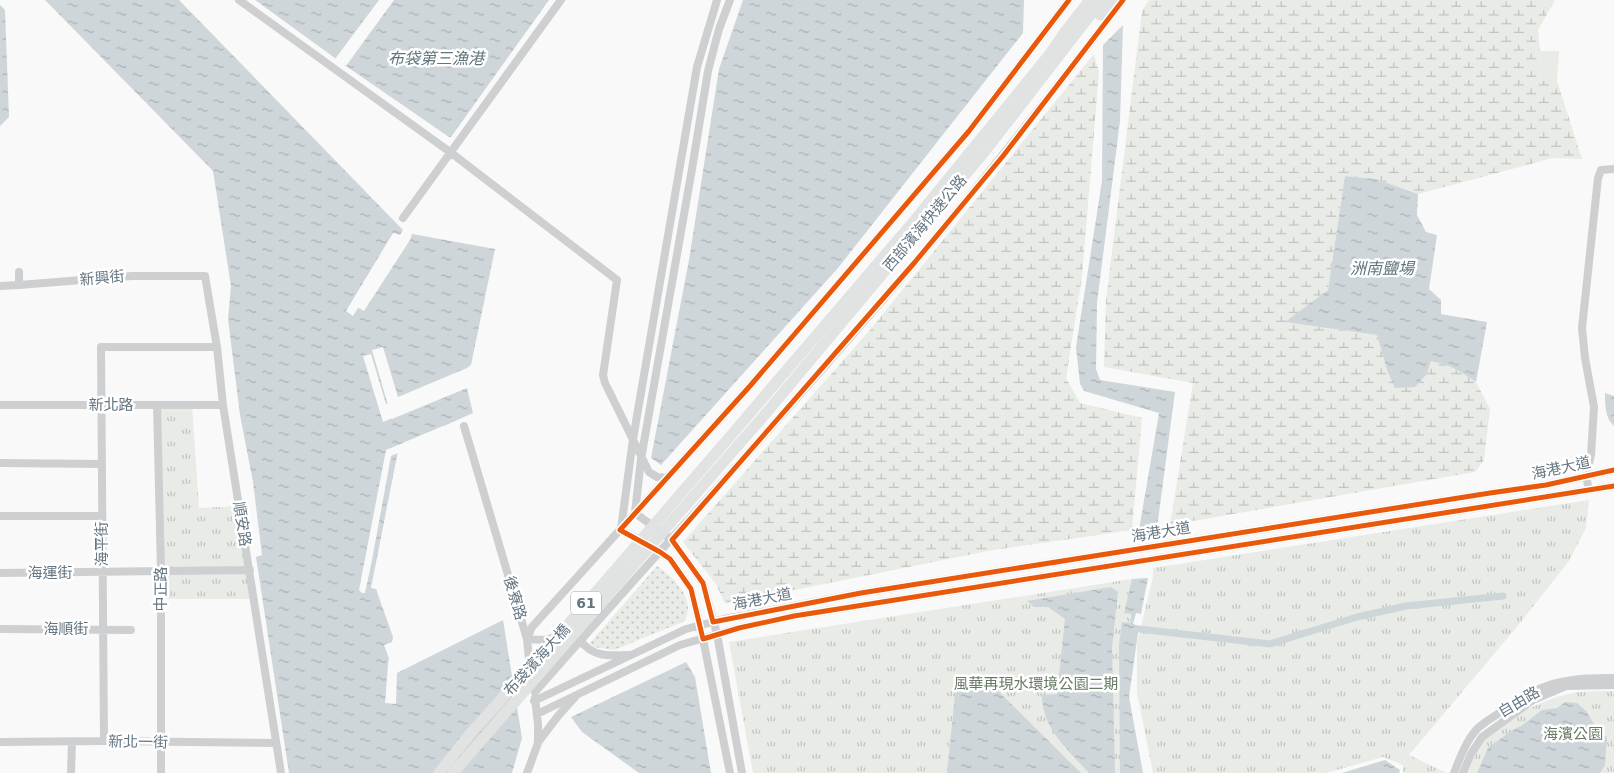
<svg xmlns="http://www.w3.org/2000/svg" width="1614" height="773" viewBox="0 0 1614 773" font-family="'DejaVu Sans','Noto Sans TC',sans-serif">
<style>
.grass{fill:url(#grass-dots)}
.wetland{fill:url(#wetland-marsh)}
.park{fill:url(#park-tufts)}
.garden{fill:#e8ebe6}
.water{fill:url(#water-ripples)}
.pier{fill:#f9f9f9}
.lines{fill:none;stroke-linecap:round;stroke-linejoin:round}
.canal{stroke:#ced6d9;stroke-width:7}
.minor{stroke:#cecfd0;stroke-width:8}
.highway{stroke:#e1e2e2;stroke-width:11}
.cycleway-casing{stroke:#fff;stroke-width:8}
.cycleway{stroke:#e8590c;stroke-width:5}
.labels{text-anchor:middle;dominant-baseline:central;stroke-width:5;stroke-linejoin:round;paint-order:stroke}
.shield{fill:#fff;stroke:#939fa8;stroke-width:1}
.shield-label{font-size:14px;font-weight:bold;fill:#657683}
.street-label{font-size:15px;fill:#657683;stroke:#fff}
.park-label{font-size:15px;fill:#687a64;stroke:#fff}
.water-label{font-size:16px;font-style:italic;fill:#60757c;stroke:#fff}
</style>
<defs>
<pattern id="grass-dots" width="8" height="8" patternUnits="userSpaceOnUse" patternTransform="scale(1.25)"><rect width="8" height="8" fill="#e8ebe6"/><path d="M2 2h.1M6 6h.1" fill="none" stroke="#c0c3c0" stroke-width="1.8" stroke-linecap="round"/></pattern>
<pattern id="wetland-marsh" width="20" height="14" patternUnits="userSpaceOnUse" patternTransform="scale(1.25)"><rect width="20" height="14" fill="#e8ebe6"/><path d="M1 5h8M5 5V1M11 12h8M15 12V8" fill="none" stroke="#c0c3c0"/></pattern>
<pattern id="park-tufts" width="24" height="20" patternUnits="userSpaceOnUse" patternTransform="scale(1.25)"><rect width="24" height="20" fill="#e8ebe6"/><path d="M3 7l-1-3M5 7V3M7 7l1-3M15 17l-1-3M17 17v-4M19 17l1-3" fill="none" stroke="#c0c3c0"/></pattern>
<pattern id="water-ripples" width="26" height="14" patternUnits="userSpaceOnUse" patternTransform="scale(1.25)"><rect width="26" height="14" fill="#ced6d9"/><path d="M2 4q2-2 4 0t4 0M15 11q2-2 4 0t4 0" fill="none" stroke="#abb2b5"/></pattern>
</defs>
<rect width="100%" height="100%" fill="#f9f9f9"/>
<path class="grass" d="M657,566C669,574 689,592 688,609C688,612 686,617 685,621L614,650L594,647L590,643Z"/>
<path class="wetland" d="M1149,0H1555L1538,30L1540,51L1539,81H1557L1582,159L1553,158L1418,194L1376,179L1345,176L1328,290L1286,322L1377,335L1387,370L1427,374L1431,361L1439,362L1464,374L1476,382L1490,409L1484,460L1475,472L1170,525L1193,383L1104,367L1106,300L1142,11Z
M1094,54L1099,72L1082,277L1066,378L1080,403L1142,418L1132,530L993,550L725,604L716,584L683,542L870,330Z"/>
<path class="park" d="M157,405H192L199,508L240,506L254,599H161Z
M1589,500L1586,528L1569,561L1520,623L1409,755L1447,773H1403V765L1383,757L1326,773H1153L1137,693V643L1153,577V568Z
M1132,579L1123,773H753L729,642Z
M1614,691V773H1468C1472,763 1476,751 1483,742C1502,718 1549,696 1579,692C1590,691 1602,691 1614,691Z"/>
<path class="garden" d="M1540,51H1559L1557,81H1539Z"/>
<path class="water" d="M45,0H179L403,230L357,307L364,311L410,240L412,234L495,249L471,365L467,368L398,397L383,347L372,350L392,419L467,388L473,413L399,446L371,588L376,589L393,637L388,664L385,703L396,704L397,673L503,620L522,738L512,773H289L256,557L262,555L253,482L240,415L228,319L231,286L213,171Z
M255,0H549L451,137H449L346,66Z
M743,0H1024L1023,33L838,268L661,465L651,458L689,260L719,69Z
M0,5L5,10L9,117L0,126Z
M1123,25L1120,121L1097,303L1096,369L1100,380L1175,392L1157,528L1139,530L1159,413L1084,391L1080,384L1076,347L1102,181L1103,45Z
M1345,176L1376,179L1418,194L1417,215L1426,232L1437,235L1429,289L1441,300V314L1487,322L1476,382C1463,373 1448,364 1431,361L1427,374L1415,387L1395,388L1387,370L1377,335L1285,322L1328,290Z
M1605,393L1614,396V426C1605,418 1605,405 1605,393Z
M1148,578L1141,614L1136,613L1133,624L1139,626L1129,697L1143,773H1120L1119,645L1122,622L1130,623L1131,614L1124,613L1132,579Z
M1111,587L1118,592L1112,648L1115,773H1089C1068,750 1042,728 1042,695L1057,694L1065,619L1048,607H1034L1027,601Z
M686,662L695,677L711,773H639L582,732L571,717Z
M987,681H988L1081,773H947L956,686Z
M1565,702L1577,703L1587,712L1595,726L1607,737L1605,765L1600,773H1477L1488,748L1511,731L1521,726L1542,710L1557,708Z
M1385,760L1400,770L1399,773H1342Z"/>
<path class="pier" d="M379,0H394L346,66L335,59Z
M393,233L401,235L400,240L353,316L346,311Z
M371,354L386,404L390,403L394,416L453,392L383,422L363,356Z
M443,426L444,428L401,447L400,452L391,456L372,560L365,593H362L359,590L386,450Z
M395,641L387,701L393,702L395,673L396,671L438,650L395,672L393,703L386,702L391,664L384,645Z"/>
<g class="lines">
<path class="canal" d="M1139,629L1270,644L1357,617L1406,606L1503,596"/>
<path class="minor" d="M239,0L450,152L617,280L603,375L605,383L649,472L657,477L667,478
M730,0L719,29L708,71L692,169L641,459L635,513L672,540L703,583L717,634L742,773
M403,218L561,0
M19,285V272
M0,286L19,285L132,276H205L217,347L223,405L281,773
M0,405H223
M157,405L161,571V773
M464,426L527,639L530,670
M0,463L102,464
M1589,490L1586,476L1591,455L1594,407L1585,358L1582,328L1598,178L1601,170L1614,169
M0,516H102
M621,529L633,439L697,67L717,0
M620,530L643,542
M657,550L670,559L691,589L703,639L730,773
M0,573L250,570
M0,629L131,630
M527,639L532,627L750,386L860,258L969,131L1069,0
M527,639L545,640L557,637
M580,640C592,657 609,656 628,655
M535,692C661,548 792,408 916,261C987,176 1056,88 1123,0
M534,701L686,629L724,619L861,593L1490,493L1546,485L1614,470
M537,714L680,645L739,628L794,616L1614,486
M104,741L101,347H217
M539,741L558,716L576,696
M0,742L104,741L276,743
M71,773L72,742
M527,773L538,743V724L535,698
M1454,773C1460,758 1466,741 1477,729C1483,723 1492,718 1499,713C1540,683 1564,677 1614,678
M1463,773L1471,754L1482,737L1533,700L1566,686L1614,685"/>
<path class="highway" d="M1100,15L1112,0
M439,773L470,734L559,635L733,433L914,221L1049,55L1064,33L1090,0
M453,773L767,412L986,150L1102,0"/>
<defs>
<path id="cycleway" d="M1069,0L969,131L750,386L620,530L660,552L670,559L691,589L703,639L739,628L794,616L1614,486
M1123,0L1003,156L915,262L672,540L703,583L713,622L861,593L1490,493L1546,485L1614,470"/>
</defs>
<use href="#cycleway" class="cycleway-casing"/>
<use href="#cycleway" class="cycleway"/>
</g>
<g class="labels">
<rect class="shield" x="571" y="591.5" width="30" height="23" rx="4"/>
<g class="shield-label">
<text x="586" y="603">61</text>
</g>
<g class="street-label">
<text transform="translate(925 223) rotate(-50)">西部濱海快速公路</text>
<text transform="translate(102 278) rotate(-5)">新興街</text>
<text x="111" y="405">新北路</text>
<text transform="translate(1561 468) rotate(-12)">海港大道</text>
<text transform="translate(242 524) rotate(81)">順安路</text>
<text transform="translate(1161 532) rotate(-9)">海港大道</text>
<text transform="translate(102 544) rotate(-90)">海平街</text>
<text x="50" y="573">海運街</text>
<text transform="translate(161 589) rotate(-90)">中正路</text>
<text transform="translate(515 598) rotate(74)">後寮路</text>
<text transform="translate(762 599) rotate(-11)">海港大道</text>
<text x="66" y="629">海順街</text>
<text transform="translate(537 660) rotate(-48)">布袋濱海大橋</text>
<text transform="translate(1519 702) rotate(-31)">自由路</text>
<text transform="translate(138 742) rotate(1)">新北一街</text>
</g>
<g class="park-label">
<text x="1036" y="684">風華再現水環境公園二期</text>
<text x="1573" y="734">海濱公園</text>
</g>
<g class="water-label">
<text x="436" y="58">布袋第三漁港</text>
<text x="1382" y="268">洲南鹽場</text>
</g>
</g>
</svg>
